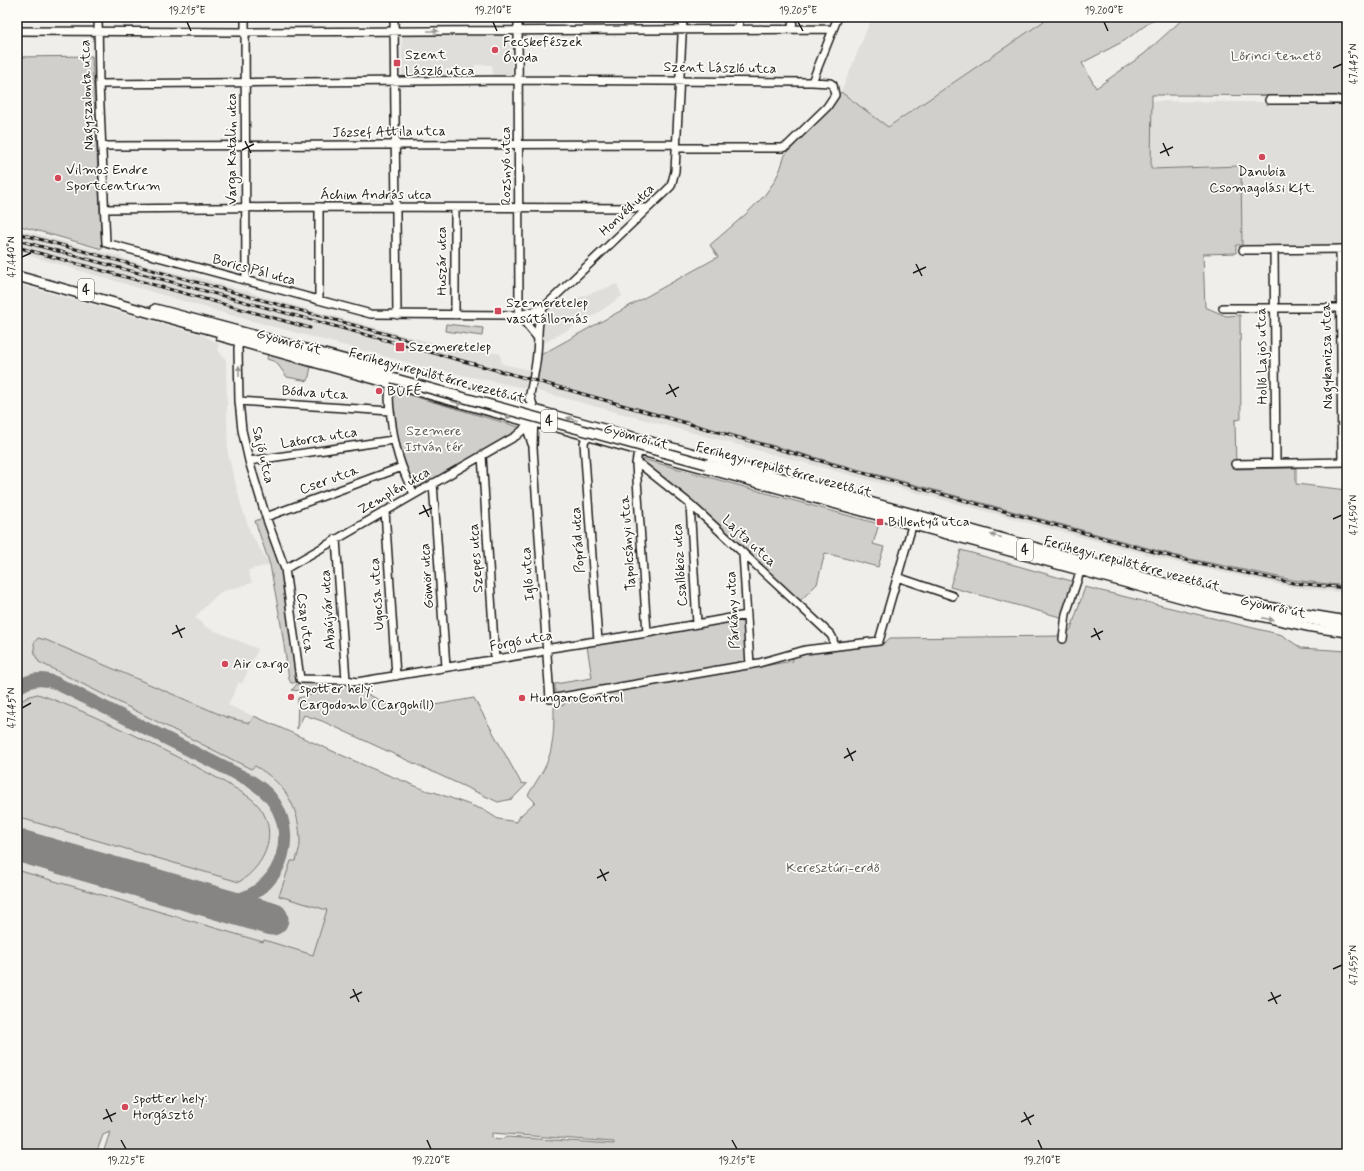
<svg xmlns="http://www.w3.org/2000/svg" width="1364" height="1171" viewBox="0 0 1364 1171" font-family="Mynerve,sans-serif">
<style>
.built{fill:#e0deda}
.green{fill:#d0cfcc;stroke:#767674;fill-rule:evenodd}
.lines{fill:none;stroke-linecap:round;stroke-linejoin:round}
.taxiway{stroke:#868583;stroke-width:13}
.runway{stroke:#868583;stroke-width:33}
.minor-casing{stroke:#1c1c1c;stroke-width:10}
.major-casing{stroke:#1c1c1c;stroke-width:12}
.minor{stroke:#fdfcf7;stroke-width:7}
.major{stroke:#fdfcf7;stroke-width:9}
.rail-casing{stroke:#1c1c1c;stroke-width:3}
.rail{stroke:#fdfcf7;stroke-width:1.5;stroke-dasharray:4.5;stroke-linecap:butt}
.major-bridge-casing{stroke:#1c1c1c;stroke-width:12;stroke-linecap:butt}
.major-bridge{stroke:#fdfcf7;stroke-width:9}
.oneway{fill:#989794}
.ticks{fill:none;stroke:#1c1c1c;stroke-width:1.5}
.poi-dot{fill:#d1495b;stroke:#fdfcf7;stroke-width:1.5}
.labels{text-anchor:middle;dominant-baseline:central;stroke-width:3.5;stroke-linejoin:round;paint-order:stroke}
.shield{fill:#fdfcf7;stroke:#605f5e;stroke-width:1}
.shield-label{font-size:13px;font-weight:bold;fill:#1c1c1c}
.poi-label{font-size:14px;fill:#1c1c1c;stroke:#fdfcf7;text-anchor:start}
.park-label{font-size:14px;fill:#5b5b5a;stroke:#fdfcf7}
.street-label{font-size:14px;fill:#1c1c1c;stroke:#fdfcf7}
.neatline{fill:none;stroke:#1c1c1c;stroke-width:1.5}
.ticks-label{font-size:10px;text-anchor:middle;fill:#1c1c1c}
</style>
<rect width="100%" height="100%" fill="#f0eeea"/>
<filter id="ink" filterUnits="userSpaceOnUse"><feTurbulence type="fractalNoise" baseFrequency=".025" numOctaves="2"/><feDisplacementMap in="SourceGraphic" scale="8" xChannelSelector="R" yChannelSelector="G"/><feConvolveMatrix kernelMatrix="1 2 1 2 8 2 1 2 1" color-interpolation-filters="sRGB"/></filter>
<g filter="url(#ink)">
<path class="built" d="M872,17H1050L887,127L841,92Z
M511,35L512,77H493L492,65H475V77H402V36Z
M1152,101L1347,103V244L1242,245L1241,166L1151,169Z
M17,229L122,257L125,259L147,265L158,267L164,270L200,278L240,290L248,291L257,295L407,336L465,351L500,353L502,364L535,371L534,379L857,469L1181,557L1293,580L1347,586V593L1291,587L1178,563L534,390L424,367L234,316L17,252Z
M17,284L203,335L219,344L218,350L226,360L228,455L242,508L251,534L270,565L248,570L252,583L224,591L219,593L195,617L206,627L258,649L242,684L239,682L228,705L366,766L428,791L434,792L484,810L498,819L678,849L885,1154L614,1142L492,1133L17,1073Z
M617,284L622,296L592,317L540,345V327L544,310Z"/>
<path class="green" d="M1050,17H1157L1124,41L1082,63L1096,88L1144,54L1185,17H1347V96L1152,95L1151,169L1241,166L1242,245H1236V253L1203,254L1205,307L1226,316L1240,315L1241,419L1235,420L1236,469L1296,468V484L1347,490V586L1293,580L1181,557L857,469L533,379L537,357L718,257L710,245L746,214L764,196L774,182L780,170L785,155L831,106L841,92L888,127Z
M92,56L102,249L17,225V57Z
M446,324L483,328L482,336L445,331Z
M268,354L311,367L308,381L287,377L276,362L267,359Z
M392,390L519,427L521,429L415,491C400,459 392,425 392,390Z
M639,458L879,524L873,544L884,547L878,567L825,553L817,584L799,602L640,462Z
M263,518L283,570L298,680L294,683H291L289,679L280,618L270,565L255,521Z
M961,550L1075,582L1064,618L950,587Z
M1085,587L1282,635L1301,648L1347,651V1154H107L103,1153L110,1132L103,1135L96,1154H17V870L263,942L264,940L313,955L327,910L279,896L291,861H296C297,855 300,849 300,843C300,808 285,783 255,766L251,769L39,662L35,655L34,643L38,638L46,640L226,717L250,723L254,716L366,766L428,791L434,792L484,810L498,819L517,822L520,816L535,802L528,795C534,785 541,775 546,765C554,747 554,727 554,707L564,705L563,700L793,661L792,655L835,649L883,644L890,638L1064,636L1071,629ZM492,1133L614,1142V1144L507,1137L498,1140L492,1138Z
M744,618L747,662L555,695V684L592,678L587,646Z
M303,683H346L401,711L474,698L521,783L527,784L512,799L498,802L322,721L304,715L297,729L298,698L318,693L292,690L297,684Z
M37,694L44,696C65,704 87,713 108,723C135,735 161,749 187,762C205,771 221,780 238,790C244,794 250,797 255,802C281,828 267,865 239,882L17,817V703L30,696Z"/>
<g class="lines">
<path class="taxiway" d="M17,688C29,679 42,677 56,683L249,780C257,785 264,790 270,797C299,832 283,886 240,899C228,903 216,901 204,899"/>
<path class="runway" d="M17,845L272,919"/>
<defs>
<path id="minor" d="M98,17L99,84L106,243L371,314L519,315L536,311L543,308
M245,17L246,281
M394,17L397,315
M518,17L519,315
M739,29V17
M792,29L793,17
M17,31L244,32L833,29
M812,82L838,17
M99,84L518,80L812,82L830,83L833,85L835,95L827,107L787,146L782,148H676
M1269,100H1347
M102,146L676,144
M455,208V315
M105,209L319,207L648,208
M1340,249L1342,462
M1243,250L1347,249
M1274,250L1276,463
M319,300V207
M155,308L527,407L1190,589L1292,611L1347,620
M1223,308H1347
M519,315L537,337
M220,337L526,422L550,426L638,451L1208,606L1312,628L1347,633
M239,342L238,348L239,401L242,430L249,461L266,517L285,569L300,679L346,680L357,682L540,652L551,648L647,633L747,615
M391,384C388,394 389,406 391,417C394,447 401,468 414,494
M530,395L534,409L533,448L550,699L759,663L805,650L879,641L912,526
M529,399C532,384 536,369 537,353C539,335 536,326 543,308L666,191L671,186L675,171L683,17
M239,401L390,411
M526,419V425L532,444
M586,437L584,443L598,641
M638,451L636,464L647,633
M482,455L495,659
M249,461L393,440
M636,464L641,465L690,504L712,524L831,635L833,639L834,646
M1235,464L1347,462
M433,483L446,667
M690,504L697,624
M385,511L396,676
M266,517L402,467
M336,539L346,680
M743,553L750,665
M285,569L516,436L523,430L526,425
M897,577L953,596
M1063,639L1066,614L1080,572"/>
<path id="major" d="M17,276L252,341L392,378
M706,464L1182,593L1262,611L1347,626"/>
</defs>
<use href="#minor" class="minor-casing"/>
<use href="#major" class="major-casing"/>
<use href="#minor" class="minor"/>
<use href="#major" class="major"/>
<defs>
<path id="rail" d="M17,233L412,341
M17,240L533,380L856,471L1180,559L1293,583L1347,588
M17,247L310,328"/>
</defs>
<use href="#rail" class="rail-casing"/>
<use href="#rail" class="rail"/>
<defs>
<path id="major-bridge" d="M392,378L706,464"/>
</defs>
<use href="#major-bridge" class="major-bridge-casing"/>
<use href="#major-bridge" class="major-bridge"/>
</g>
<defs><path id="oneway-solid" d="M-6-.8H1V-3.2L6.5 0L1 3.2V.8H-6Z"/></defs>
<g class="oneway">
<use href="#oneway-solid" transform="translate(433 31)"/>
<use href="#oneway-solid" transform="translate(239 371) rotate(-91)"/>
<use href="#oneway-solid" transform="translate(457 403) rotate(16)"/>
<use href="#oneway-solid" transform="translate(506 416) rotate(16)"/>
<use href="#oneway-solid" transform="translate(572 419) rotate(-164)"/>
<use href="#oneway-solid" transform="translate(996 536) rotate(-165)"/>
<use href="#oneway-solid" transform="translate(1268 619) rotate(11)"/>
</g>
</g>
<path class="ticks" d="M187,22L191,31M493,22L497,31M798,22L803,31M1104,22L1108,31M1333,68L1342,64M245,141L251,153M1163,143L1169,156M242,150L254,144M1160,153L1173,147M22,257L31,253M916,264L922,276M913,273L926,267M669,384L676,397M666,394L679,387M423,505L429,517M419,514L432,508M1333,519L1342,515M176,625L182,638M1094,628L1100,640M172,634L185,628M1091,637L1103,631M22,708L31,703M847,748L853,761M844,758L856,751M600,869L606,881M597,878L609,872M1333,969L1342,965M353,989L359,1002M1271,992L1277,1004M350,998L362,992M1268,1001L1281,995M106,1109L112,1122M1024,1112L1031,1125M103,1119L116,1113M1021,1122L1034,1115M121,1140L126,1149M427,1140L431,1149M732,1140L737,1149M1038,1140L1042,1149"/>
<g class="poi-dot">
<circle cx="495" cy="50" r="4"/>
<rect x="393" y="59" width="8" height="8" rx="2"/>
<circle cx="1262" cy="157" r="4"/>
<circle cx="58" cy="178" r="4"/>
<rect x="494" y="307" width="8" height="8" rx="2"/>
<rect x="395" y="342" width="10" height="10" rx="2"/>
<circle cx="379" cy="391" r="4"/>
<rect x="876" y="518" width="8" height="8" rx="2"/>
<circle cx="225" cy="664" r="4"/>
<circle cx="291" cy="697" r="4"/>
<circle cx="522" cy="698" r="4"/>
<circle cx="125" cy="1107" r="4"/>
</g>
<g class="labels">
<g class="shield">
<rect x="78" y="279" width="16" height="22" rx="3"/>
<rect x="541" y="410" width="16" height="22" rx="3"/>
<rect x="1017" y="539" width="16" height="22" rx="3"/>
</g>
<g class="shield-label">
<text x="86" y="290">4</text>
<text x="549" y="421">4</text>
<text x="1025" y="550">4</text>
</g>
<g class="poi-label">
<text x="503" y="42">Fecskefészek<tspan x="503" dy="16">Óvoda</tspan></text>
<text x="405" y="55">Szent<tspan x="405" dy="16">László utca</tspan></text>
<text x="66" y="170">Vilmos Endre<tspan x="66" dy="16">Sportcentrum</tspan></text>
<text x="1262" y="172" text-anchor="middle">Danubia<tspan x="1262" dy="16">Csomagolási Kft.</tspan></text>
<text x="506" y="303">Szemeretelep<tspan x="506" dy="16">vasútállomás</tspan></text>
<text x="409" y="347">Szemeretelep</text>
<text x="387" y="391">BÜFÉ</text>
<text x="888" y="522">Billentyű utca</text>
<text x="233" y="664">Air cargo</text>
<text x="299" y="689">spotter hely:<tspan x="299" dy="16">Cargodomb (Cargohill)</tspan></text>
<text x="530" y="698">HungaroControl</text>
<text x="133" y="1099">spotter hely:<tspan x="133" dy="16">Horgásztó</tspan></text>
</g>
<g class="park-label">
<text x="1276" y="56">Lőrinci temető</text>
<text x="434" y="431">Szemere<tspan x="434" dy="16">István tér</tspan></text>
<text x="833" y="868">Keresztúri-erdő</text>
</g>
<g class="street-label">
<text transform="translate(720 68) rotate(1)">Szent László utca</text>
<text transform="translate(87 95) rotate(-92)">Nagyszalonta utca</text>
<text transform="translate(389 132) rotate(-1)">József Attila utca</text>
<text transform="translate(232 149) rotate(-90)">Varga Katalin utca</text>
<text transform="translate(506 166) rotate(-90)">Rozsnyó utca</text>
<text x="376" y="195">Áchim András utca</text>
<text transform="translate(627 210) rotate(-43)">Honvéd utca</text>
<text transform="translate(442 261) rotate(-90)">Huszár utca</text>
<text transform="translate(254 270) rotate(15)">Borics Pál utca</text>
<text transform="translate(289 342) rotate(15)">Gyömrői út</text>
<text transform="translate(1262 356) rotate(-91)">Holló Lajos utca</text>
<text transform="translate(1327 356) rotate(-91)">Nagykanizsa utca</text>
<text transform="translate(437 376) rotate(15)">Ferihegyi repülőtérre vezető út</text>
<text transform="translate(315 393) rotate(4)">Bódva utca</text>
<text transform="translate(636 437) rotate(15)">Gyömrői út</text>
<text transform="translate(319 438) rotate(-9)">Latorca utca</text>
<text transform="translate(263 455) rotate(77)">Sajó utca</text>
<text transform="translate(784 470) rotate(15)">Ferihegyi repülőtérre vezető út</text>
<text transform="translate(329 480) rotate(-20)">Cser utca</text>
<text transform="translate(394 491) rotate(-30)">Zemplén utca</text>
<text transform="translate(578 540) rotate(-94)">Poprád utca</text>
<text transform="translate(749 541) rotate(43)">Lajta utca</text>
<text transform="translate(628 543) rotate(-94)">Tapolcsányi utca</text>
<text transform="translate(476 558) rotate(-94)">Szepes utca</text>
<text transform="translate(1132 564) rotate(15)">Ferihegyi repülőtérre vezető út</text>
<text transform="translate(680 565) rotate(-94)">Csallóköz utca</text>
<text transform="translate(528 574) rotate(-94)">Igló utca</text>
<text transform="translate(427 576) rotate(-94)">Gömör utca</text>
<text transform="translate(377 594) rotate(-94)">Ugocsa utca</text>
<text transform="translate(1273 607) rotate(12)">Gyömrői út</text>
<text transform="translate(328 610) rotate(-94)">Abaújvár utca</text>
<text transform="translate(733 610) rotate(-93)">Párkány utca</text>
<text transform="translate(305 623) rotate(83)">Csap utca</text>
<text transform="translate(521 641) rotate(-11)">Forgó utca</text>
</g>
</g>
<rect width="1364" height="1171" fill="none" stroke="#fdfcf7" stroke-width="44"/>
<rect x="22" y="22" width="1320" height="1127" class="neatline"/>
<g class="ticks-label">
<text x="187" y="14">19.215°E</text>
<text x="493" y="14">19.210°E</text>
<text x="798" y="14">19.205°E</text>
<text x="1104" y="14">19.200°E</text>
<text transform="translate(1353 64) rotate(-90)" y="4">47.445°N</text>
<text transform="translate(11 257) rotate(-90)" y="4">47.440°N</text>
<text transform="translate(1353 515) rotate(-90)" y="4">47.450°N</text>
<text transform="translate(11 708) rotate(-90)" y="4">47.445°N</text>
<text transform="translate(1353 965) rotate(-90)" y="4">47.455°N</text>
<text x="126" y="1164">19.225°E</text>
<text x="431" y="1164">19.220°E</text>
<text x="737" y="1164">19.215°E</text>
<text x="1042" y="1164">19.210°E</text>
</g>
</svg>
